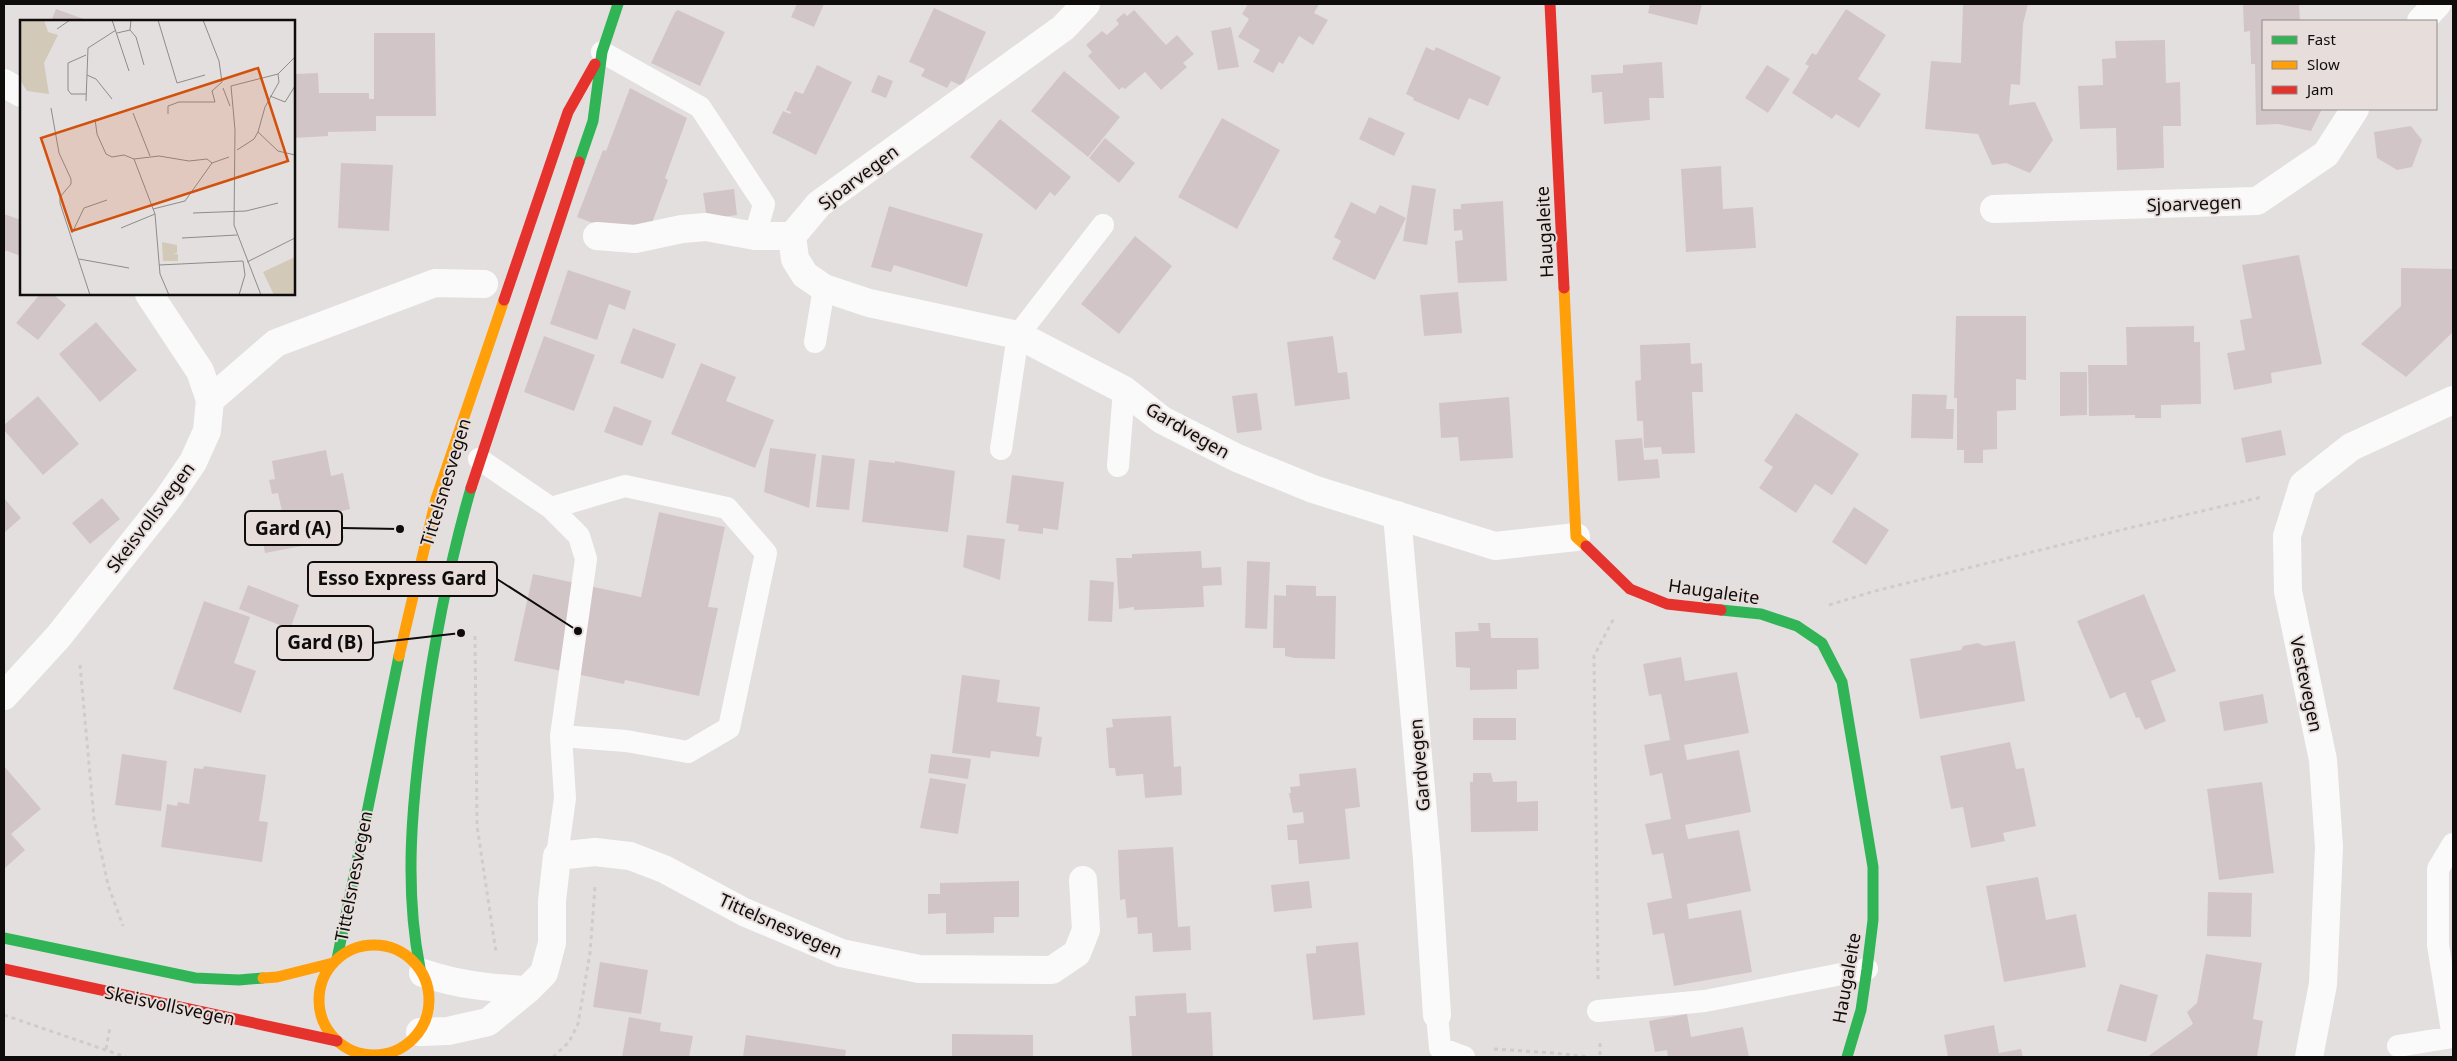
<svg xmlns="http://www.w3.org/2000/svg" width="2457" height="1061" viewBox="0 0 2457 1061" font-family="'Noto Sans',sans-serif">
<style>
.building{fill:#d2c5c8}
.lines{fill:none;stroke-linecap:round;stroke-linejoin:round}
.path{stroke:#cecccc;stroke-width:3;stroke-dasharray:4 4;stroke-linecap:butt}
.lane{stroke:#fbfafa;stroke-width:22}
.street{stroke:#fbfafa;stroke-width:28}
.fast{stroke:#30b455;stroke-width:11}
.slow{stroke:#ff9f0a;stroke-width:11}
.jam{stroke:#e5322d;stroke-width:11}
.labels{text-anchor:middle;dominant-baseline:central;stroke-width:4;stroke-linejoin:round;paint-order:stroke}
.street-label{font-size:18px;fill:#0f0c0c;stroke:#e7dedc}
.inset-road{fill:none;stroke:#8f8b8b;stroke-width:1}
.view{fill:#d2510c;fill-opacity:0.15;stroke:#d2510c;stroke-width:2.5}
.inset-edge{fill:none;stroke:#0f0c0c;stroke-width:2.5}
.leader{fill:none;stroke:#0f0c0c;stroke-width:2}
.callout-dot{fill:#0f0c0c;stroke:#e7dedc;stroke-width:2}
.callout{fill:#e7dedc;stroke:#0f0c0c;stroke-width:2}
.callout-label{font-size:19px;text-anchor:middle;font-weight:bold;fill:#0f0c0c}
</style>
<rect width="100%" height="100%" fill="#e4dfdf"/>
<path class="building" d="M797,4H824L814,27L791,17Z
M1248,4H1319L1314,13L1328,20L1313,45L1299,36L1283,64L1279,62L1273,73L1253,62L1260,50L1238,37L1249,19L1242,14Z
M1650,4H1702L1697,25L1648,13Z
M1963,4H2028L2023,24L2020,85L2011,84L2009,105L2035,102L2053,140L2030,173L2006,163L1992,165L1978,134L1925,129L1931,61L1961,63Z
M2243,4H2299L2300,21H2263V109H2322L2311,131L2278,124L2256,125L2255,64H2251L2250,31L2244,32Z
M934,8L986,32L962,86L951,81L947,88L921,76L925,69L909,62Z
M56,9L89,21H51Z
M1846,9L1886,35L1858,79L1881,94L1859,128L1836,114L1832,119L1792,93L1809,66L1805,64L1812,53L1816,55Z
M678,10L725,32L700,86L651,63L675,12Z
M1134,10L1166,45L1177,35L1194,54L1183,63L1187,67L1161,90L1145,72L1125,89L1122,87L1119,90L1088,56L1092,52L1086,45L1102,31L1107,35L1119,24L1116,20L1124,13L1127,16Z
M1231,27L1239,67L1218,70L1211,31Z
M374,33H435L436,116H376V131L328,132V136L294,138V74L318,73L319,93H369V99H374Z
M2165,40L2166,83L2180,82L2181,126H2163L2164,168L2117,170L2116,128L2080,129L2078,86L2103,85L2102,59L2116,58L2115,41Z
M1426,47L1434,51L1436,47L1501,77L1488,106L1469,98L1459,120L1413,100L1414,98L1406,94Z
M1662,62L1664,98H1649L1650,120L1604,124L1602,92L1592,93L1591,75L1623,73V65Z
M817,65L852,82L816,155L772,133L783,111L790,114L791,112L786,110L795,91L803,94Z
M1767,65L1790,79L1768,113L1745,98Z
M1064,71L1120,117L1088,157L1031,111Z
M878,75L893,81L886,98L871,92Z
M630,88L687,118L665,178L668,180L652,223L632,238L577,217L603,150L606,151Z
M1369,117L1405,133L1394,156L1359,139Z
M1222,118L1280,150L1237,229L1178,197Z
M1000,119L1071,177L1055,196L1050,192L1036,210L970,157Z
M2411,126L2422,140L2412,167L2397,170L2377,158L2374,132Z
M1105,138L1135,163L1119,183L1089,158Z
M341,163L393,165L389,231L338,228Z
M1721,166L1723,209L1753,207L1756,248L1686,252L1681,169Z
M1412,185L1436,189L1427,245L1403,241Z
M734,189L737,215L707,219L703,193Z
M1503,201L1507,281L1458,283L1455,241L1463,240L1462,230L1454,231L1453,209H1461V204Z
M1351,202L1375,214L1380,205L1406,218L1375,280L1332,259L1341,241L1334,237Z
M889,206L983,234L967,287L894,265L891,272L871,267Z
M4,214L21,220V256L4,250Z
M1135,236L1172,266L1119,334L1081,304Z
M2299,255L2322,364L2271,373L2272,383L2234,390L2227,353L2245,350L2240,320L2252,318L2242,265Z
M2401,268L2453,269V332L2406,377L2361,344L2401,306Z
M568,270L631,291L625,310L609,304L597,340L550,324Z
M1458,292L1462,333L1424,336L1420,295Z
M40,294H53L66,305L38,340L16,323Z
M1956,316H2026V380L2016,379V410L1997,411V449L1983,450V463H1964V450H1957V398H1954Z
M96,322L137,370L100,402L59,354Z
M2194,326V342H2200L2201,404L2161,405V418H2135V415L2089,416L2088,365H2127L2126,327Z
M633,328L676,344L663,379L620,363Z
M544,336L595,355L574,411L524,392Z
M1333,336L1338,373L1347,372L1350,399L1295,406L1287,342Z
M1690,343L1691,364L1702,363L1703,392H1692L1695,453L1662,454L1661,447L1644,448L1643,421H1637L1635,381L1641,380L1640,345Z
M701,363L736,377L726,401L774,420L755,468L671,434Z
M2060,372H2087V415L2060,416Z
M1257,393L1262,430L1237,433L1232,396Z
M1912,394L1947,395L1946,409H1954L1953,439L1911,438Z
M38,396L79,444L43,475L4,430V425Z
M1509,397L1513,458L1460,461L1458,437L1441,438L1439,403Z
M614,406L652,421L642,446L604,432Z
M1796,413L1859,454L1832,495L1815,484L1796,513L1759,488L1773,467L1764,461Z
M2281,430L2286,455L2246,463L2241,438Z
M1642,438L1644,460L1658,459L1660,478L1618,481L1615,440Z
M770,448L816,454L809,508L764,492Z
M326,450L331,476L343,473L350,509L338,512L344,538L265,553L259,521L283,516L278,493L272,494L269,480L275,479L272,461Z
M822,455L855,459L849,510L816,507Z
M869,460L895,463V461L955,471L948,532L862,522Z
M1012,475L1064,482L1058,530L1043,528V534L1018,531L1019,525L1006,523Z
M4,498L21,518L4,533Z
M102,498L120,519L90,544L72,523Z
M1854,507L1889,530L1866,565L1832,542Z
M659,512L725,527L708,607L718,608L699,696L625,680L624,684L514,661L533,574L641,597Z
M967,535L1005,539L1000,580L963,567Z
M1201,551L1202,568L1221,567L1222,585L1203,586L1204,607L1134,610V607L1119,609L1116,558H1132V554Z
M384,561L393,563L390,579L381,577Z
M1247,561L1270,562L1267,629L1245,628Z
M1090,580L1114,582L1112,622L1088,621Z
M248,585L299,605L290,629L239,609Z
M1286,585L1316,586V596H1336L1335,659L1295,658L1285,656V648H1273L1274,595L1286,596Z
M2144,594L2176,671L2151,681L2166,721L2145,730L2139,717L2136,718L2125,692L2110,699L2077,621Z
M204,601L250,617L234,663L256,671L241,713L173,689Z
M1478,623H1490L1491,638H1538L1539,669L1517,670V689L1470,690V668L1456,667L1455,632L1479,631Z
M2015,641L2025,701L1920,719L1910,659L1961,650L1963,646L1978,643L1984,646Z
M1681,657L1685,681L1737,672L1749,733L1684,745L1687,760L1739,750L1751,812L1685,825L1688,839L1739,830L1751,891L1687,904L1689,919L1741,910L1752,972L1674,986L1664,933L1653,935L1647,903L1672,898L1663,853L1652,855L1645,824L1671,819L1662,773L1650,776L1644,745L1670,740L1661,694L1649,696L1643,664Z
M962,675L1000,680L997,702L1040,707L1036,736L1042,737L1039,757L991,751L990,758L952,753Z
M2263,694L2268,723L2224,731L2219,702Z
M1171,716L1174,767L1181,766L1182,795L1145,798L1143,774L1116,776L1115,768H1109L1106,728L1113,727L1112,719Z
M1473,718H1516V740H1473Z
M2010,742L2016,769L2024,768L2036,826L2003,833L2005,841L1971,848L1963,807L1951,809L1940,756Z
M122,754L167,761L161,811L115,805Z
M931,754L971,759L968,779L928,773Z
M4,766L41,809L11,834L25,850L4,869Z
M204,766L266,775L259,821L268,822L262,862L161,847L167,804L177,806L178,802L189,804L194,768L203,769Z
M1356,768L1360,807L1345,809L1350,859L1299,864L1297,840H1288L1287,825L1304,823L1303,812L1293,813L1289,793H1291L1290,787L1300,786L1299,774Z
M1473,773H1491L1493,782L1517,781V802L1538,801V831L1471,832L1470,782H1473Z
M930,778L966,784L958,834L920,828Z
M2262,782L2274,873L2219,880L2207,789Z
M1173,847L1178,927L1190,926L1191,950L1153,952L1152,933L1138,934L1137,917L1127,918L1125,899L1120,900L1118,850Z
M2038,877L2046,920L2076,914L2086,967L2004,982L1986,886Z
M1019,881V917H994V933L946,934V913L928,914V894H940V883Z
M1309,881L1312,908L1274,912L1271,885Z
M2208,892L2252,893L2251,937L2207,936Z
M1358,942L1365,1015L1313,1020L1306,954L1316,953V946Z
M2206,954L2262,963L2253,1019L2263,1021L2257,1057H2147L2193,1024L2187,1012L2197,1003Z
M600,962L648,970L641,1014L593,1007Z
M2120,984L2158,995L2146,1042L2107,1031Z
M1186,993L1187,1013L1211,1012L1213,1057H1132L1129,1016H1136L1135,996Z
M1687,1014L1691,1037L1743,1027L1749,1057H1668L1667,1050L1655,1052L1649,1021Z
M629,1017L661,1023L660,1031L693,1036L689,1057H622Z
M1994,1025L1999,1053L2021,1049L2023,1057H1948L1944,1035Z
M952,1034L1033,1035V1057H952Z
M746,1035L846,1050L845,1057H743Z"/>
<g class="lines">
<path class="path" d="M1829,605L1875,591L2125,529L2262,497
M475,636L477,826L496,952
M80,665L94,819L108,885L123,926
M1598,979L1594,656L1614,618
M4,1015L126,1057
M1600,1043V1057
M106,1049L110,1027
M1494,1049L1554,1053L1590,1057
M553,1057L569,1042L578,1024L590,953L595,887"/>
<path class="lane" d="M602,52L700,107L764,204L755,236
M815,342L824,288
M1001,449L1018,335L1103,225
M479,459L551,508L579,536L586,559L561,736L565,798L557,856
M1118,466L1124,390
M551,508L625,486L727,508L766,553L729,728L688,752L626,741L561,736
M1598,1011L1705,1001L1867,969
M1437,1015L1440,1048L1464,1057
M2398,1046L2453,1037L2438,945V869L2453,844"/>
<path class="street" d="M2421,21L2437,4
M4,83L21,93
M1994,209L2257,201L2326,154L2355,109
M597,236L635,239L682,229L706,227L755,236H792L819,204L1063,28L1086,4
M792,236L795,259L805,275L824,288L869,303L1018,335L1124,390L1162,420L1237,458L1313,489L1495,546L1576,537
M149,294L200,371L210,400
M1397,515L1427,859L1437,1015
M4,696L58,637L167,500L193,462L207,431L210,400L276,343L435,283L484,284
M423,973C458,985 491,988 527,990
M420,1032L448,1031L488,1022L527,990L544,973L552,943V901L557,856L595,852L630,856L664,869L744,912L841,953L919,969L1052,970L1077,953L1086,930L1083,880
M2309,1057L2323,984L2329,847L2323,760L2288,591L2287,536L2303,485L2351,447L2453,400"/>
<path class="fast" d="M579,162L593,121L602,52L618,4
M1721,610L1761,614L1797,626L1822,643L1842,682L1873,867V920L1867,969L1861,1010L1847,1057
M4,938L195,978L239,980L263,978
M337,959L399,656
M420,968C404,887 412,804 423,722C434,643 449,564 471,488"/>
<path class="slow" d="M1564,288L1576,537L1586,546
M399,656L436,499L504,300
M319 1000a55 55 0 1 1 110 0a55 55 0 1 1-110 0Z
M263,978L277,977L333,963"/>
<path class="jam" d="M1550,4L1564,288
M504,300L568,112L595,64
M471,488L579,162
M1586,546L1630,589L1667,604L1721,610
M4,969L337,1041"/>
</g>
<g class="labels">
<g class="street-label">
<text transform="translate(858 177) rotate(-37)">Sjoarvegen</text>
<text transform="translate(2194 203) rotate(-2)">Sjoarvegen</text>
<text transform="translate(1544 232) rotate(-93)">Haugaleite</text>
<text transform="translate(1188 430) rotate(30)">Gardvegen</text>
<text transform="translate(445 482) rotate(-73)">Tittelsnesvegen</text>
<text transform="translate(150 517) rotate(-53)">Skeisvollsvegen</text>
<text transform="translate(1714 591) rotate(8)">Haugaleite</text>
<text transform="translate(2307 684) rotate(78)">Vestevegen</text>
<text transform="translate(1419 765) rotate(-95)">Gardvegen</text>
<text transform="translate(353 876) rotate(-79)">Tittelsnesvegen</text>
<text transform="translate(781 925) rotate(24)">Tittelsnesvegen</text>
<text transform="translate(1846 978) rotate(-80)">Haugaleite</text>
<text transform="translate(170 1005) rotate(12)">Skeisvollsvegen</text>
</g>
</g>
<g transform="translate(20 20)">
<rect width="275" height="275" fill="#e4dfdf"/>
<path d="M0,0H24L28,12L38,15L24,43L29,74L7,71L0,60ZM142,222L157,225V233L153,234H158V241H143ZM275,237V275H254L243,252Z" fill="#d2c9b8"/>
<path class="inset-road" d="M92,0L109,51M138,0L157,63L185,55M183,0L199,41L202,62M37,9L50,0M110,10L116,17L124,45M97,13L110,10L111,0M67,55L76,59L92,79M211,66L215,110L214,205L241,275M211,66L258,54L275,37M203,68L210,86M66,74H51L48,70V43L66,35M250,76L265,82L275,66M66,81L68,28L96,10M31,88L39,133L51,159V164L40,177V183L70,275M113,93L130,136M148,94V86L159,82H195L192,71L202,62M75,99L77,114L86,134L92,137L104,135L114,139L135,194L140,254L149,275M238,112L258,131L275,135M217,130L234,119L238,112L245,87L259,62L258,54M114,139L139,136L169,141L187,139L192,143M133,189L165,181L192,143L209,137M173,193L226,191L258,183M101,208L135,194M52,213L64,188L87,180M162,218L217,215M59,239L109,248M227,242L275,218M139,245L223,241L225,255L219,275"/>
<path class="view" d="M238,48L268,141L52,211L21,118Z"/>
<rect width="275" height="275" class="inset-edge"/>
</g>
<path class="leader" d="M400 529L342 528M578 631L497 579M461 633L373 643"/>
<g class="callout-dot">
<circle cx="400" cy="529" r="5"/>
<circle cx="578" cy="631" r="5"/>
<circle cx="461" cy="633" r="5"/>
</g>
<g class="callout">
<rect x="245" y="511" width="97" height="34" rx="5"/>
<rect x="308" y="562" width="189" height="34" rx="5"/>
<rect x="277" y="626" width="96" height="34" rx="5"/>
</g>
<g class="callout-label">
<text x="293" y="535">Gard (A)</text>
<text x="402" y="585">Esso Express Gard</text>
<text x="325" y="649">Gard (B)</text>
</g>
<rect width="2457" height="1061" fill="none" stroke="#0f0c0c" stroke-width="10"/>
<rect x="2262" y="20" width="175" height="90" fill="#e7dedc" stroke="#918a89"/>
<rect x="2272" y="36" width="25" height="8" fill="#30b455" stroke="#918a89"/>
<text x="2307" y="45" font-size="15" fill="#0f0c0c">Fast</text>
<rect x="2272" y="61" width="25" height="8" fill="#ff9f0a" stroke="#918a89"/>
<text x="2307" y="70" font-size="15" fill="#0f0c0c">Slow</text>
<rect x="2272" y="86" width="25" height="8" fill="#e5322d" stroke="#918a89"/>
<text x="2307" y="95" font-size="15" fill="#0f0c0c">Jam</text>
</svg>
